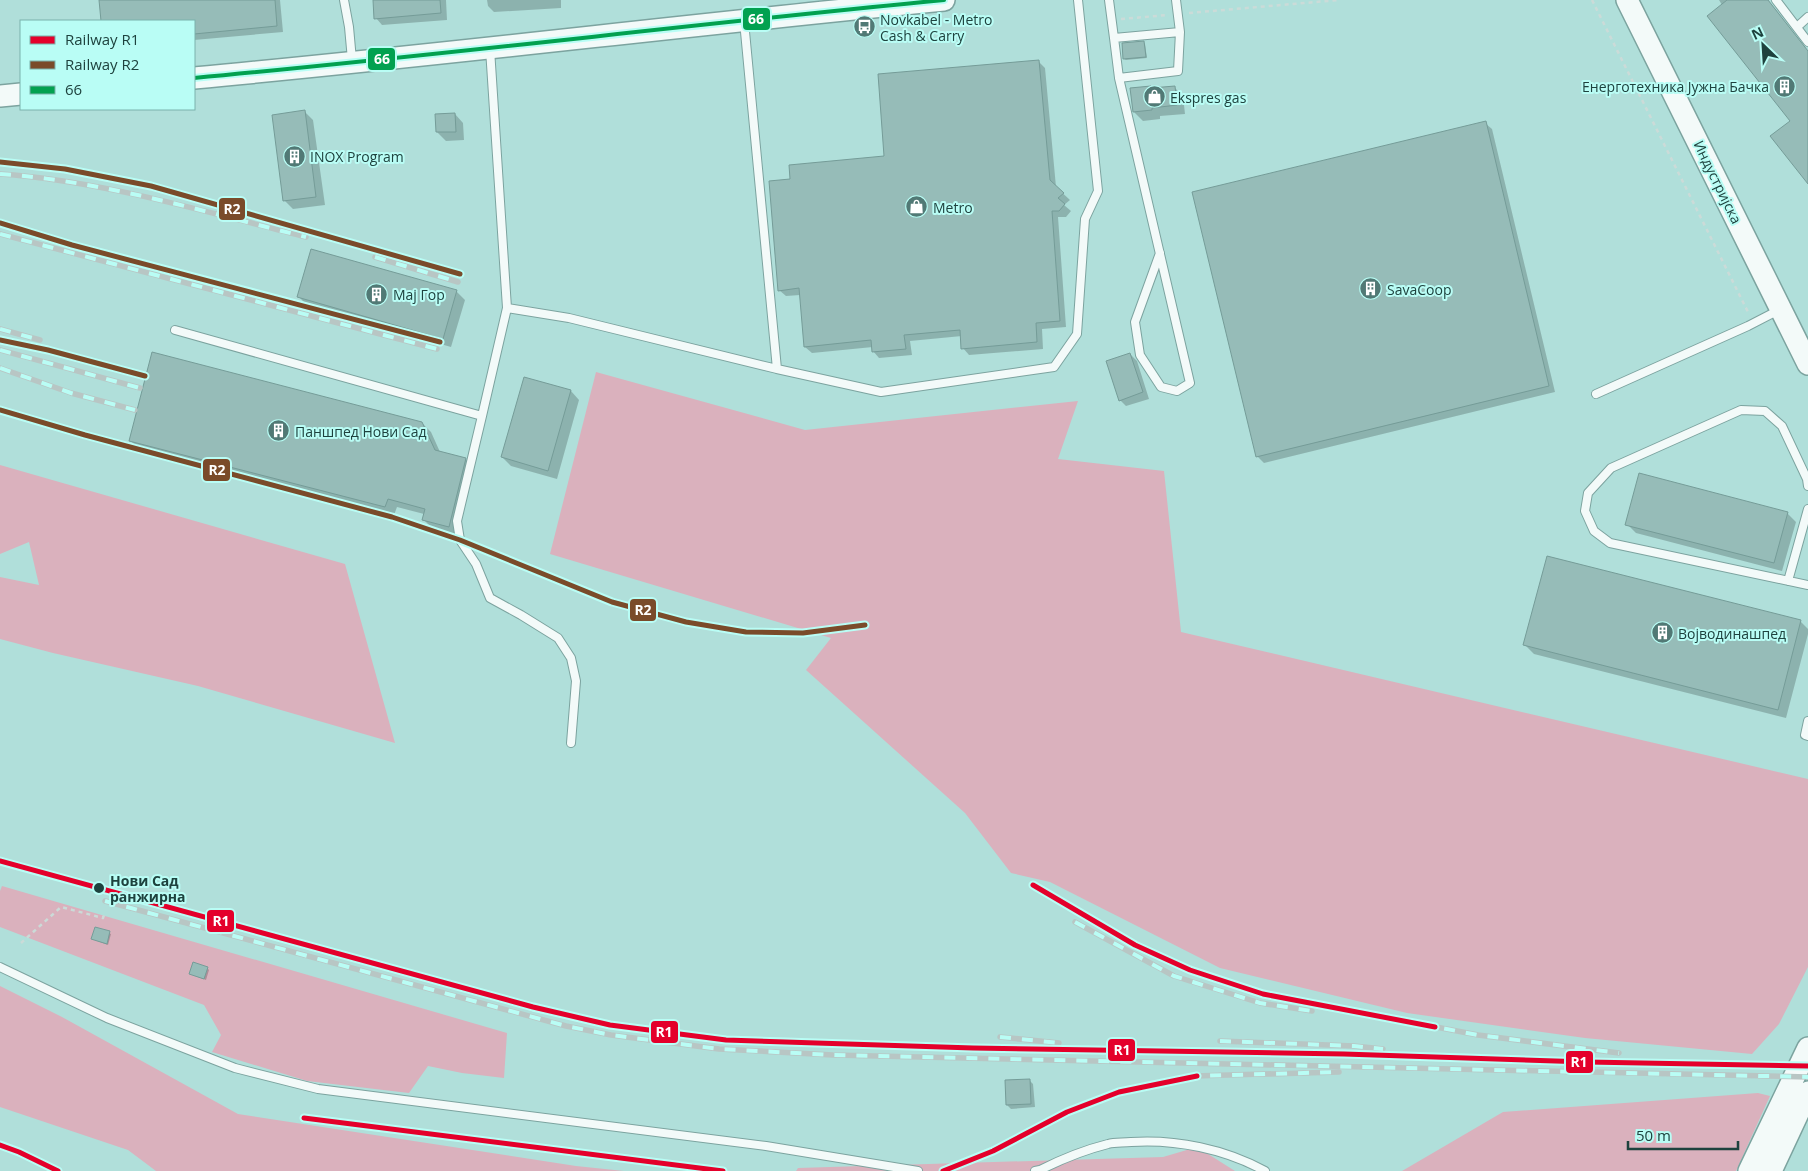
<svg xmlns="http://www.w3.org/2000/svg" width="1808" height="1171" viewBox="0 0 1808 1171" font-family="'Open Sans',sans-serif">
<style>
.green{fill:#dab1bd}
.shadow{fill:#0003}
.building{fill:#96bcb8;stroke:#759c98}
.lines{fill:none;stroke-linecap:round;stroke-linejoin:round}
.lane-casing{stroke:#7ca39f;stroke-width:10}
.secondary-casing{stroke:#7ca39f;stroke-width:24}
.path{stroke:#cbdbd8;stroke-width:2.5;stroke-dasharray:4 4;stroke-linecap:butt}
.lane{stroke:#f3faf9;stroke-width:8}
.secondary{stroke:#f3faf9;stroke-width:21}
.rail-casing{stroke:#b8c6c4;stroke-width:5.5}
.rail{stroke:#b9fdf5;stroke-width:4;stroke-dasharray:11;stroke-linecap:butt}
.bus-1-casing{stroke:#b9fdf5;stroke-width:8}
.bus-1{stroke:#02a150;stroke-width:4}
.rail-1-casing{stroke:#b9fdf5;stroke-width:9}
.rail-2-casing{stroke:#b9fdf5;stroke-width:9}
.rail-1{stroke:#e4002b;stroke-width:5}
.rail-2{stroke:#7a4b2a;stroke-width:5}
.stop-dot{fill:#1e423e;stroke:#b9fdf5;stroke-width:2}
.labels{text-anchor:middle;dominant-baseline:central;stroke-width:4;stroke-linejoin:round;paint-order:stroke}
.poi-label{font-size:14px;fill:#1e423e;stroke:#b9fdf5;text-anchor:start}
.street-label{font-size:14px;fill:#1e423e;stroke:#b9fdf5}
.stop-label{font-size:14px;font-weight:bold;fill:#1e423e;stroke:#b9fdf5;text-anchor:start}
.line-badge{stroke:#b9fdf5;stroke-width:2}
.badge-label{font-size:14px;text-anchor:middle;font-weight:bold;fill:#fff}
</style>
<rect width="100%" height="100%" fill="#b0dfda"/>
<path class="green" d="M596,372L805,430L1078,401L1058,459L1164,471L1181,632L1808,779V967L1779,1024L1752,1054L1585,1038L1407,1013L1220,968L1050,882L1011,873L965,813L806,670L831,638L550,554Z
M0,465L345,564L395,743L198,686L53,653L0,639V577L39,585L29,542L0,554Z
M2,886L507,1033L504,1078L462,1073L428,1066L409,1093L307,1081L212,1052L221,1035L204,1005L0,927V891Z
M0,986L62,1017L238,1114L576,1166L624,1171H156L128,1150L0,1107Z
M1758,1093L1770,1096L1736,1171H1402L1503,1112Z
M1197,1147L1235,1171H796L798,1168L1163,1157Z"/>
<path class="shadow" d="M100,0H280L283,32L194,40V21H102Z
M374,0H446L447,20L382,25L376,18Z
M487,0H561V8L494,12L488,6Z
M1719,0H1768L1808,51V182L1792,121Z
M1143,42L1145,44L1147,58L1126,60L1124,59Z
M1038,61L1045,68L1056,187L1070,200L1064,205L1071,211L1066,217H1058L1066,327L1042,329L1043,349L969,355L963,348L962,336L910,341L912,355L879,358L873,351V347L812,353L805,347L800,295L786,296L779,290L792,181L886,157Z
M1174,87L1183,96L1185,114L1160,116V119L1143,121L1134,112Z
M304,111L313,120L325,205L293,209L284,200Z
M455,114L463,123L464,140L446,141L437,132Z
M1485,123L1492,129L1555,392L1264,463L1257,456Z
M456,291L465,300L451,347L308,306L299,297Z
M1130,354L1137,361L1149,399L1126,406L1120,400Z
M571,391L579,400L557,479L511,466L502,457Z
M422,423L431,432L440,452L466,459L474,468L458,535L432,528L423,519L424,514L397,507L394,515L139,449L130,440Z
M1787,513L1796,522L1782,571L1636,533L1627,524Z
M1800,621L1808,629V634L1786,718L1534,654L1525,645Z
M96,928L111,934L108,945L92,939Z
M207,968L209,970L206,980L190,974Z
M1029,1080L1033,1084L1035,1107L1011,1109L1007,1105Z"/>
<path class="building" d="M99,0H275L277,26L194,34V21H101Z
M373,0H440L441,13L374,19Z
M1727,0H1768L1808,51V184L1770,136L1790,121L1707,16Z
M1144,41L1146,57L1123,59L1122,43Z
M1039,60L1050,180L1064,193L1058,198L1065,204L1059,211H1052L1060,321L1036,323L1037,342L961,349L960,330L904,335L906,349L872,352L871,340L804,347L799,288L778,291L769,181L790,179L789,165L884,156L878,74Z
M1151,86V88L1175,86L1177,105L1152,108V110L1133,112L1130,88Z
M305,110L316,197L283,201L272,115Z
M455,113L456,132H436L435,114Z
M1486,121L1549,386L1256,457L1192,192Z
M311,249L457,290L443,339L297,297Z
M152,352L422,422L435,450L466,458L449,527L422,520L425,509L388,499L385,507L129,441Z
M1130,353L1143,392L1119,401L1106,361Z
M524,377L571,390L548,471L501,457Z
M1639,473L1788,512L1774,563L1625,525Z
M1547,556L1801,620L1778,710L1523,645Z
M95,927L110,931L107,944L91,939Z
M193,962L208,967L204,979L189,974Z
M1030,1079L1031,1104L1006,1105L1005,1080Z"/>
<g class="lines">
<defs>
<path id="lane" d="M344,0L349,27L352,60
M1109,0L1114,38L1180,32L1176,0
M1776,0L1808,42
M1797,27L1808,17
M1114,38L1119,78L1190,383L1177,391L1161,387L1140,355L1135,322L1160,253
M490,49L507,308L569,318L777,369L744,21
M1119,78L1178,71L1180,32
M175,330L482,416L507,308
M777,369L881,392L1054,367L1077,334L1085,219L1098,191L1078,0
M1596,394L1748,326L1779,310
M482,416L457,521L460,540L476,564L490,598L521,615L558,638L571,658L576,681L571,743
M1808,486L1807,479L1782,426L1765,411L1741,410L1611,468L1588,493L1585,511L1594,531L1610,543L1808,585
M1788,581L1808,509
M1808,721L1805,735L1808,736
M0,967L107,1018L235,1068L318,1089L766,1146L918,1171
M1035,1171L1040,1170C1062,1159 1084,1150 1108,1144C1115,1142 1123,1143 1131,1142C1176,1139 1225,1149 1265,1171"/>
<path id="secondary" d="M1627,0L1808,364
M194,78C444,55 694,24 944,0
M0,96L21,94
M1749,1171L1808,1048
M1771,1171L1808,1092"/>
</defs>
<use href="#lane" class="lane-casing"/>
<use href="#secondary" class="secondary-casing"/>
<path class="path" d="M1592,0L1749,314
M1189,13L1339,0
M1121,19L1168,15
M21,943L61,907L103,918L105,912"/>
<use href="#lane" class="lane"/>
<use href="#secondary" class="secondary"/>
<defs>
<path id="rail" d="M0,162L65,169L151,186L460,274
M0,174C104,181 205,212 306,237
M0,223L72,245L440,342
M0,234L437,349
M375,257L458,282
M0,329L40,340
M0,340L48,350L145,376
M0,350L140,388
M0,368L71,393L135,410
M0,410L85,435L392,517L460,540L612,602L686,622L746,632L803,633L865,625
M0,861L533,1007L610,1025L726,1040L973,1048L1344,1054L1587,1062L1808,1066
M1033,885L1135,945L1190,970L1263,994L1478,1035L1619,1053
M105,901L566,1026L611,1035L719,1049L833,1055L1808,1077
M1075,922L1174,976L1260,1003L1312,1011
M1000,1037L1059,1043
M1220,1041L1354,1046L1383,1049
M304,1118L723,1171
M0,1145L19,1152L58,1171
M943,1171L993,1151L1067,1112L1119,1092L1194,1076L1339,1072"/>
</defs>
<use href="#rail" class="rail-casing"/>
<use href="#rail" class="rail"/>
<defs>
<path id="bus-1" d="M194,78C444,55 694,24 944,0"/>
</defs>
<use href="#bus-1" class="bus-1-casing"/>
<use href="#bus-1" class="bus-1"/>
<defs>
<path id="rail-1" d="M0,861L533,1007L610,1025L726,1040L973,1048L1344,1054L1587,1062L1808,1066
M1033,885L1135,945L1190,970L1263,994L1435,1027
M304,1118L723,1171
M0,1145L19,1152L58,1171
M943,1171L993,1151L1067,1112L1119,1092L1197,1076"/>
<path id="rail-2" d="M0,162L65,169L151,186L460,274
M0,223L72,245L440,342
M0,340L48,350L145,376
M0,410L85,435L392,517L460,540L612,602L686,622L746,632L803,633L865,625"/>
</defs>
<use href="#rail-1" class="rail-1-casing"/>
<use href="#rail-2" class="rail-2-casing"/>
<use href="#rail-1" class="rail-1"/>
<use href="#rail-2" class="rail-2"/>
</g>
<defs>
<symbol id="bus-disc" viewBox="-11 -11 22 22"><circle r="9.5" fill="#517975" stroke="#b9fdf5"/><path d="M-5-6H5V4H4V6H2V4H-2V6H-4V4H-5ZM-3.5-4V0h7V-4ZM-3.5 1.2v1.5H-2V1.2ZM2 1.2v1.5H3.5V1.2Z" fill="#fff"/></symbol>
<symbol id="building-disc" viewBox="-11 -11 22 22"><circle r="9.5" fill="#517975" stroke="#b9fdf5"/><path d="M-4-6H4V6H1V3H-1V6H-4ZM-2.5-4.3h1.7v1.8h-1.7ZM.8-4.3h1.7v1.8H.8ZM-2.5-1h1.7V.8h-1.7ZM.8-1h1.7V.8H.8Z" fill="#fff"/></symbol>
<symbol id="shop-disc" viewBox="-11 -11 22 22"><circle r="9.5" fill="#517975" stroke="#b9fdf5"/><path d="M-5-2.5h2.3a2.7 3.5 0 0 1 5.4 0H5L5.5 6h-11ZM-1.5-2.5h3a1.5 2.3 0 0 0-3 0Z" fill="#fff"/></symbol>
</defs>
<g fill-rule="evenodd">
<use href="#bus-disc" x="852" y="14" width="25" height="25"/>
<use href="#building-disc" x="1772" y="74" width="25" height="25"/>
<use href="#shop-disc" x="1142" y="84" width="25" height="25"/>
<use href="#building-disc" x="282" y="144" width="25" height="25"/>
<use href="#shop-disc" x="904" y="194" width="25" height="25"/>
<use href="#building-disc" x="1358" y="276" width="25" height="25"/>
<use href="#building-disc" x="364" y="282" width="25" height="25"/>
<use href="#building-disc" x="266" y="418" width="25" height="25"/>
<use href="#building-disc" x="1650" y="620" width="25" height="25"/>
</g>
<circle class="stop-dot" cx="99" cy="888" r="6"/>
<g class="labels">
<g class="poi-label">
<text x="880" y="19">Novkabel - Metro<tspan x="880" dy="16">Cash &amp; Carry</tspan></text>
<text x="1769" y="86" text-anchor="end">Енерготехника Јужна Бачка</text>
<text x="1170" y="97">Ekspres gas</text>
<text x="310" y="156">INOX Program</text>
<text x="933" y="207">Metro</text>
<text x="1387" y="289">SavaCoop</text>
<text x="393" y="294">Мај Гор</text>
<text x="295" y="431">Паншпед Нови Сад</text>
<text x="1678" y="633">Војводинашпед</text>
</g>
<g class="street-label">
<text transform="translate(1718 182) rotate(64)">Индустријска</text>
</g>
<g class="stop-label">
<text x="110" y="880">Нови Сад<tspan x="110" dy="16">ранжирна</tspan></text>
</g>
</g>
<g class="line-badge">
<rect x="742" y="7" width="29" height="24" rx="5" fill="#02a150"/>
<rect x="367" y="47" width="29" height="24" rx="5" fill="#02a150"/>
<rect x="218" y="197" width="28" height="24" rx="5" fill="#7a4b2a"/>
<rect x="202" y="458" width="29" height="24" rx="5" fill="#7a4b2a"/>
<rect x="629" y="598" width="28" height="24" rx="5" fill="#7a4b2a"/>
<rect x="206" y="909" width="29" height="24" rx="5" fill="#e4002b"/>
<rect x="650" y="1020" width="29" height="24" rx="5" fill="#e4002b"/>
<rect x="1107" y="1038" width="29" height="24" rx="5" fill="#e4002b"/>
<rect x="1565" y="1050" width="29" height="24" rx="5" fill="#e4002b"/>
</g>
<g class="badge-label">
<text x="756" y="24">66</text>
<text x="382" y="64">66</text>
<text x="232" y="214">R2</text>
<text x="217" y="475">R2</text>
<text x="643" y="615">R2</text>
<text x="221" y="926">R1</text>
<text x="664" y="1037">R1</text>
<text x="1122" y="1055">R1</text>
<text x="1579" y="1067">R1</text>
</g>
<rect x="20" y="20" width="175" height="90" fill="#b9fdf5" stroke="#7bb2ac"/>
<rect x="30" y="36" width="25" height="8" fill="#e4002b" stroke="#7bb2ac"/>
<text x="65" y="45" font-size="15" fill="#1e423e">Railway R1</text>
<rect x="30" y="61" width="25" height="8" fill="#7a4b2a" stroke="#7bb2ac"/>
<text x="65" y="70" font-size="15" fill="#1e423e">Railway R2</text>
<rect x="30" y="86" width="25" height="8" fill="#02a150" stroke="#7bb2ac"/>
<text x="65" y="95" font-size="15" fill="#1e423e">66</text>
<g transform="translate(1763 45) rotate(335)" stroke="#b9fdf5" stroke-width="4" paint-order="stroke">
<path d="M0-4L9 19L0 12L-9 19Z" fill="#1e423e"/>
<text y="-8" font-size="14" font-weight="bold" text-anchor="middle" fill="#1e423e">N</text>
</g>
<path d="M1628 1141v8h110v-8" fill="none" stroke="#1e423e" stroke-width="2.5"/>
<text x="1636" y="1141" font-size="15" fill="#1e423e" stroke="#b9fdf5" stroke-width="4" paint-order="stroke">50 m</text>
</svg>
